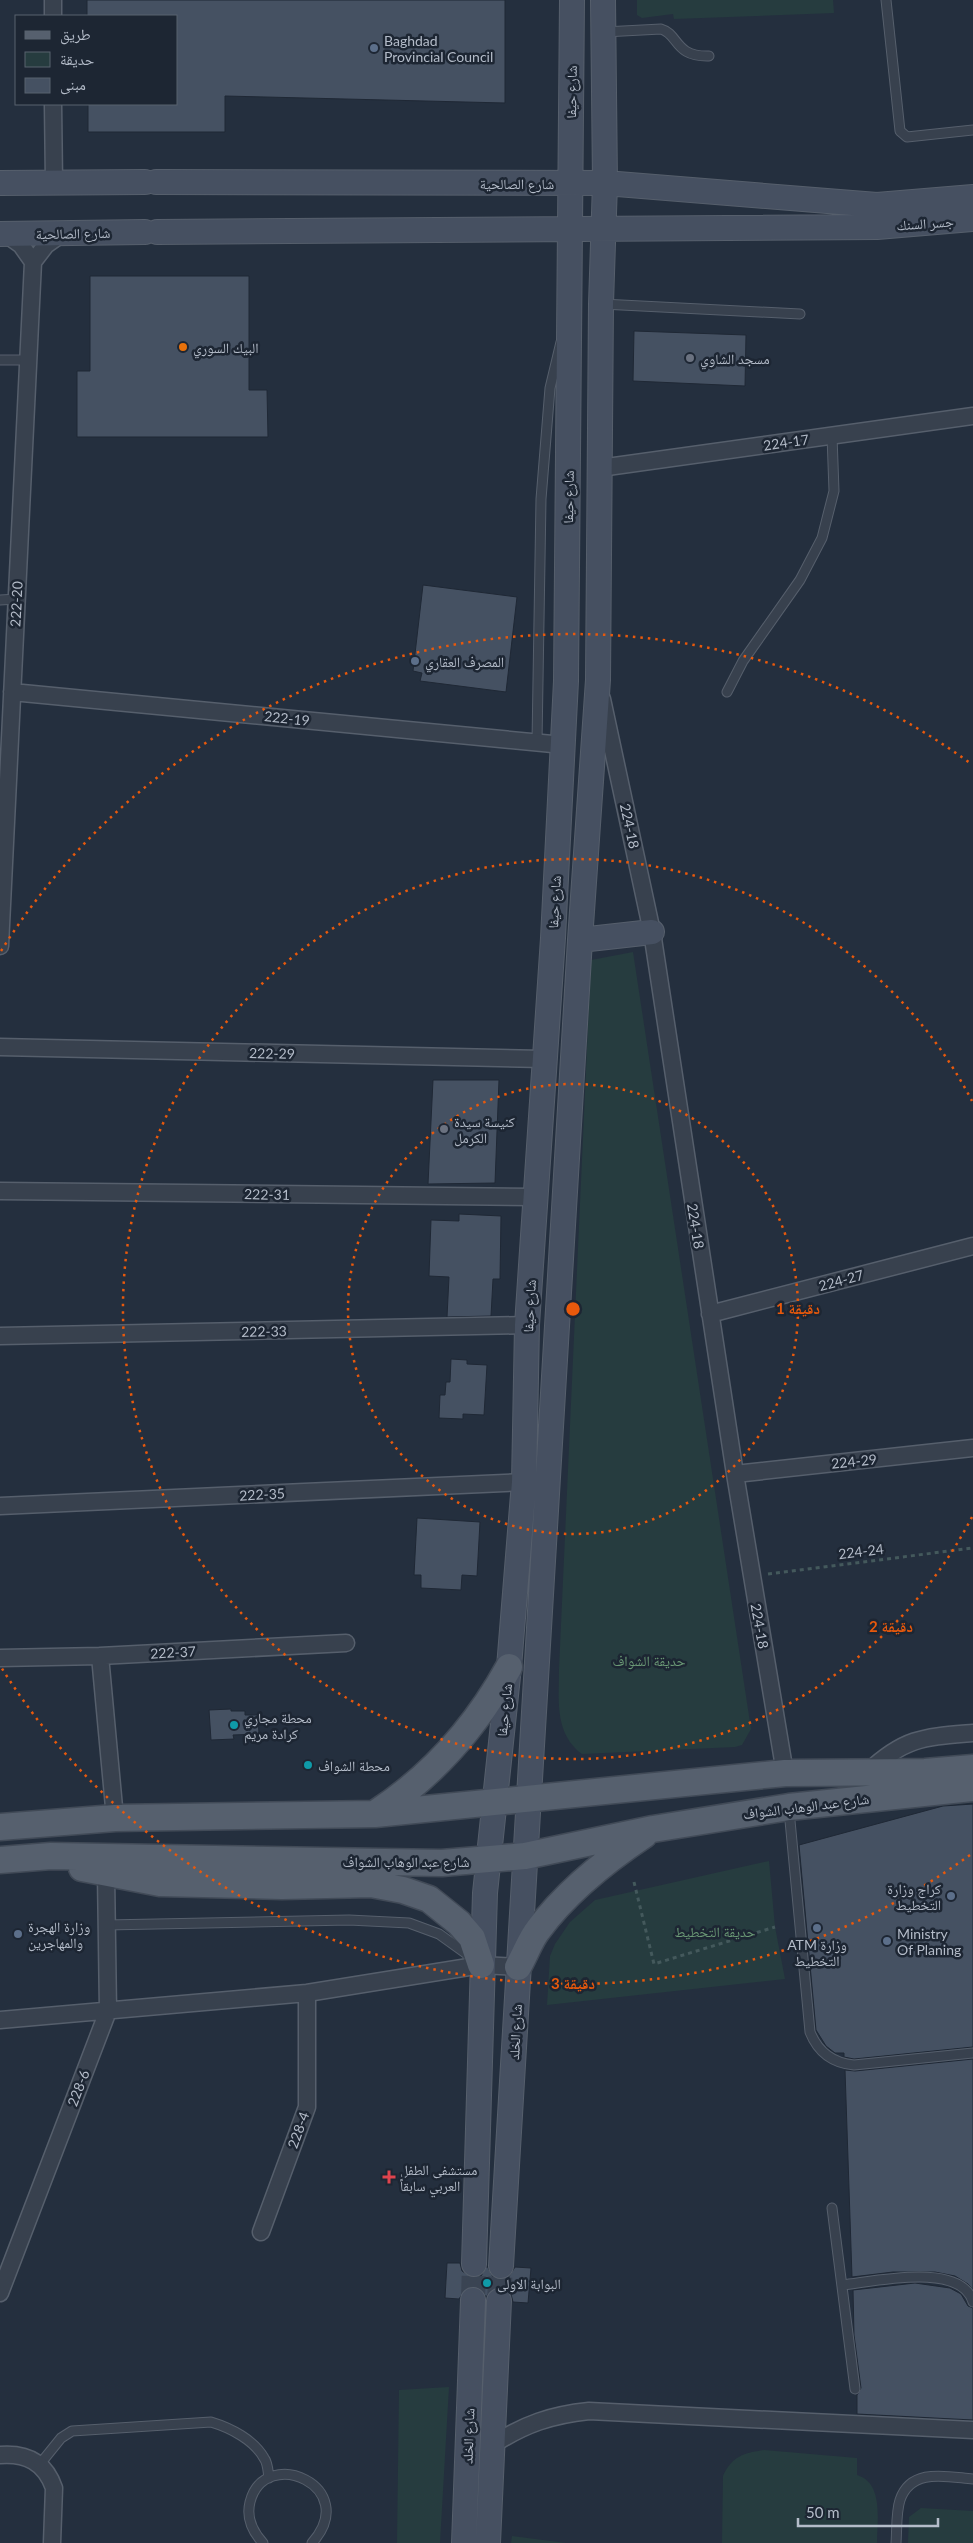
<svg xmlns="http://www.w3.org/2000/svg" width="973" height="2543" viewBox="0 0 973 2543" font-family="Lato,'Noto Naskh Arabic',sans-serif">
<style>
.green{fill:#263c3f}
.building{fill:#455162;stroke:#1f2835}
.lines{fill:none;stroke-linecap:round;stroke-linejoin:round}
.secondary-tunnel{stroke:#3a4453;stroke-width:24;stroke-dasharray:24 12;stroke-linecap:butt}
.lane-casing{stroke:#565f6c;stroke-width:11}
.street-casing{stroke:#565f6c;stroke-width:19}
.secondary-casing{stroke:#565f6c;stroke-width:26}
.primary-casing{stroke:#414a57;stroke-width:29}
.path{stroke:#44595c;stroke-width:3;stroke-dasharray:4 4;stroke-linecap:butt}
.lane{stroke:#38414e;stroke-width:9}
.street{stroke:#38414e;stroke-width:16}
.secondary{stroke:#465061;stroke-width:24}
.primary{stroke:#56606e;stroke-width:26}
.ring{fill:none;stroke:#e8590c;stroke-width:2.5;stroke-dasharray:2.5 5}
.service-dot{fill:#5c6f8a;stroke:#1d2633;stroke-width:2}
.food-dot{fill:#e8710a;stroke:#1d2633;stroke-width:2}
.worship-dot{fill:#6b7280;stroke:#1d2633;stroke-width:2}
.culture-dot{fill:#0f9aa8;stroke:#1d2633;stroke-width:2}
.health-dot{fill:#e0444e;stroke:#1d2633;stroke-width:2}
.labels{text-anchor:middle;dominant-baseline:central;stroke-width:5;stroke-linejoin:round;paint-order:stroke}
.poi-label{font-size:14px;fill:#b4bcc9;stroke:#1d2633;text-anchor:start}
.street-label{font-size:14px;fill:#b4bcc9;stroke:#1d2633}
.park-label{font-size:14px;fill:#6b9a76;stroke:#1d2633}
.centre{fill:#e8590c;stroke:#1d2633;stroke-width:2.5}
.ring-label{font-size:15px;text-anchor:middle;font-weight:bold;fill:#e8590c;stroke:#1d2633;stroke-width:5;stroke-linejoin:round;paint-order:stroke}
</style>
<rect width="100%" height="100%" fill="#242f3e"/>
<path class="green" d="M637,0H833L834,13L674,19L673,14L642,18L637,15Z
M633,952L751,1729L742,1745L735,1747L582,1754C554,1733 559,1700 559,1669L591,960Z
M769,1861L775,1927L785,1979L547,2005L550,1956L555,1944L570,1922L595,1900Z
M449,2387L440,2543H397L399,2390Z
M764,2450L857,2458V2475C884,2483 877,2521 877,2543H722L723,2476C732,2456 744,2453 764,2450Z
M921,2508L973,2511V2543H908L909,2517Z
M512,2536L566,2543H511Z"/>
<path class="building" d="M87,0H505V103L225,96V132H88V104H176V16H87Z
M90,276H249V390H267L268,437H77V371H90Z
M634,331L746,335L745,386L633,381Z
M423,585L517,597L506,692L420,681L422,673L413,671Z
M433,1080H499L495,1183L428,1184Z
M459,1214L501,1216L500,1279H493L491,1316L447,1317L449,1277L429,1276L431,1220L459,1221Z
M451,1359L467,1360V1364L487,1365L484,1415L463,1414V1419L439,1418L440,1395H445L446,1382H450Z
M417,1518L480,1522L477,1576L462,1575L461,1590L421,1588V1575H414Z
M231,1709V1711H245V1715H258L259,1734L233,1735L234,1739L211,1740L209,1710Z
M973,1804V2047L854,2059L844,2057V2053H835L826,2046L816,2030L799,1845L943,1806Z
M973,2059V2290L968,2284L955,2276L935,2272H893L852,2277L845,2070L855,2071Z
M447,2263H460L462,2271L473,2278L481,2276L487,2266L493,2277L500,2280L508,2278L515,2267L531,2268L528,2303L513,2302L511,2294L500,2287L492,2289L486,2297L481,2289L473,2286L466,2288L459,2299L445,2298Z
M915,2283L950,2288L961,2294L968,2306L973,2308V2420L857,2414V2395L861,2388L854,2335L853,2290Z"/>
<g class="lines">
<path class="secondary-tunnel" d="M473,2300L474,2264
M499,2301L501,2266"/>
<defs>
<path id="lane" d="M886,0L900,131L907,137L973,130
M604,32L661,29C679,34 674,57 709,56
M602,304L800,314
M0,360H28
M0,600L17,599
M727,692L743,661L800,580L822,538L834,491L832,436
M537,742L541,499L550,388L561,342
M789,1810L810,2032C818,2052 832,2063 854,2065L973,2053
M106,1925L349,1920L409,1923L439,1934L471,1957
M832,2208L855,2389
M842,2285C873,2282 961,2261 973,2302
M40,2464L61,2438L72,2431L211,2422C231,2428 254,2440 264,2458C268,2463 268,2472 269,2478
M263,2543C252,2531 246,2518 250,2502C265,2444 362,2487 312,2543
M896,2543C897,2530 896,2512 900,2500C911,2467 948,2477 973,2479"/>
<path id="street" d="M53,0V16
M53,104L54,183
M4,233L21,245L33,262
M600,468L973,416
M12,692L563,745
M602,699L652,932L735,1474L785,1773
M0,946L33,262L46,245L63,233
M0,1047L543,1059
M0,1191L535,1197
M710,1314L973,1246
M0,1336L527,1325
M735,1474L973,1448
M0,1506L524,1482
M100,1656L115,1818
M0,1658L100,1656L346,1643
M868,1772C905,1737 925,1737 973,1733
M0,2020L307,1993L481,1965L518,1967
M261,2232L307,2107V1993
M0,2293L108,2011L106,1874
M492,2445C525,2424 551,2415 589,2411L973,2430
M0,2455C26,2453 45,2462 54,2488L52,2543"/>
<path id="secondary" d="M156,182L605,183L877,205L973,197
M0,183L145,182
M157,232L877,227L973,219
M0,234L145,232
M580,940L652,932
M474,2264L485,1893L509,1667L524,1482L527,1325L553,938L566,681L572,0
M501,2266L580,940L598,680L601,304L605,183L603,0
M464,2543L473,2300
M488,2543L499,2301"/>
<path id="primary" d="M376,1813C434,1775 476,1727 509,1667
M0,1827L115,1818L375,1814L785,1773L925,1772L973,1768
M0,1860L51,1856L442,1863L525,1856L653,1829L789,1807L973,1788
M82,1868L160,1883L282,1886L371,1884L403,1890L429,1899L459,1923L472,1938L481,1965
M518,1967C525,1955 530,1940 538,1930C566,1892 605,1861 644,1835"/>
</defs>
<use href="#lane" class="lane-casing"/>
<use href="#street" class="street-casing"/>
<use href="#secondary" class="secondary-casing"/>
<use href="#primary" class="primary-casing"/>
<path class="path" d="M768,1574L973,1548
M634,1882L654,1964L775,1927"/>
<use href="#lane" class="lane"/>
<use href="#street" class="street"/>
<use href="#secondary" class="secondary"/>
<use href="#primary" class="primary"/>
</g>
<g class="ring">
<circle cx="573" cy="1309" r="225"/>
<path d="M972 1517A450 450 0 1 1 972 1101"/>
<path d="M970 1855A675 675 0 0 1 1 1667M1 951A675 675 0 0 1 970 763"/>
</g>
<g class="service-dot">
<circle cx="374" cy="48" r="5"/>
<circle cx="415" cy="661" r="5"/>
<circle cx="951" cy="1896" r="5"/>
<circle cx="817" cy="1928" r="5"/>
<circle cx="18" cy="1934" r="5"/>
<circle cx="887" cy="1941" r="5"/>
</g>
<circle class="food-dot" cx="183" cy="347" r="5"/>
<g class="worship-dot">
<circle cx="690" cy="358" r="5"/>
<circle cx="444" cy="1129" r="5"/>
</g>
<g class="culture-dot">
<circle cx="234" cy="1725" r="5"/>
<circle cx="308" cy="1765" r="5"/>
<circle cx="487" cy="2283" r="5"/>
</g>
<path class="health-dot" d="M386.5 2169.5h5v5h5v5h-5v5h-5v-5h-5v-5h5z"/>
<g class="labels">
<g class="poi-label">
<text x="384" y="40">Baghdad<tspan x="384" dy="16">Provincial Council</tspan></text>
<text x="193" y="347">البيك السوري</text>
<text x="700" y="358">مسجد الشاوي</text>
<text x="425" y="661">المصرف العقاري</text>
<text x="454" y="1121">كنيسة سيدة<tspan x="454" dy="16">الكرمل</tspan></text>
<text x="244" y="1717">محطة مجاري<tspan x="244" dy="16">كرادة مريم</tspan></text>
<text x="318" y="1765">محطة الشواف</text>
<text x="941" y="1888" text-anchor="end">كراج وزارة<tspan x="941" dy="16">التخطيط</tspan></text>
<text x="28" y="1926">وزارة الهجرة<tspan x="28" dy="16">والمهاجرين</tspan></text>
<text x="897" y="1933">Ministry<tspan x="897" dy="16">Of Planing</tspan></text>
<text x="817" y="1944" text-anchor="middle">ATM وزارة<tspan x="817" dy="16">التخطيط</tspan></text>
<text x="400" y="2169">مستشفى الطفل<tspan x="400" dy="16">العربي سابقاً</tspan></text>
<text x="497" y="2283">البوابة الاولى</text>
</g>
<g class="street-label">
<text transform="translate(571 92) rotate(-89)">شارع حيفا</text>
<text x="517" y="183">شارع الصالحية</text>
<text transform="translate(925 223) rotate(-4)">جسر السنك</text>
<text transform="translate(73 233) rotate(-1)">شارع الصالحية</text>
<text transform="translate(786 442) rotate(-8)">224-17</text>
<text transform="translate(568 497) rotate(-89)">شارع حيفا</text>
<text transform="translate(16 604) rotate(-87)">222-20</text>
<text transform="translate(287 718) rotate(6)">222-19</text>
<text transform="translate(630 826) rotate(78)">224-18</text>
<text transform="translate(554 902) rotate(-87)">شارع حيفا</text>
<text transform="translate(272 1053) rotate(1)">222-29</text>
<text transform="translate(267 1194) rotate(1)">222-31</text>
<text transform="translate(696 1226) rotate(81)">224-18</text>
<text transform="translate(841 1280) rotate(-15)">224-27</text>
<text transform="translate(529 1306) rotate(-87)">شارع حيفا</text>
<text transform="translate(264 1331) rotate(-1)">222-33</text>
<text transform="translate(854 1461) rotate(-6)">224-29</text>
<text transform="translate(262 1494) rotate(-3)">222-35</text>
<text transform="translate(861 1551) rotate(-7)">224-24</text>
<text transform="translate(760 1626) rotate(80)">224-18</text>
<text transform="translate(173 1652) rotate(-3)">222-37</text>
<text transform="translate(504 1710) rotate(-84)">شارع حيفا</text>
<text transform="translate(806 1806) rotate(-7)">شارع عبد الوهاب الشواف</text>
<text x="406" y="1861">شارع عبد الوهاب الشواف</text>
<text transform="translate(515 2032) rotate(-87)">شارع الخلد</text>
<text transform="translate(78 2088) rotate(-69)">228-6</text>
<text transform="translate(298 2130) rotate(-70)">228-4</text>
<text transform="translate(468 2436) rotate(-88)">شارع الخلد</text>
</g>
<g class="park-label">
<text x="649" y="1660">حديقة الشواف</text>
<text x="715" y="1931">حديقة التخطيط</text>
</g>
</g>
<circle cx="573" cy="1309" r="8" class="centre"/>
<g class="ring-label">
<text x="798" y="1314">1 دقيقة</text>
<text x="891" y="1632">2 دقيقة</text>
<text x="573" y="1989">3 دقيقة</text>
</g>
<rect x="15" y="15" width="162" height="90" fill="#1d2633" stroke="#59626f"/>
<rect x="25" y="31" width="25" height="8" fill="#56606e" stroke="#59626f"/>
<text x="60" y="40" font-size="15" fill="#b4bcc9">طريق</text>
<rect x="25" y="52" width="25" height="15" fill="#263c3f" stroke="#59626f"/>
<text x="60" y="65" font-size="15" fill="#b4bcc9">حديقة</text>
<rect x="25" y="78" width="25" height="15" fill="#455162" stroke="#59626f"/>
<text x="60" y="90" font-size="15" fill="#b4bcc9">مبنى</text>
<path d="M798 2518v8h140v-8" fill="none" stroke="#b4bcc9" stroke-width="2.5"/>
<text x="806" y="2518" font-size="15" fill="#b4bcc9" stroke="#1d2633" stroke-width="4" paint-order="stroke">50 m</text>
</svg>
